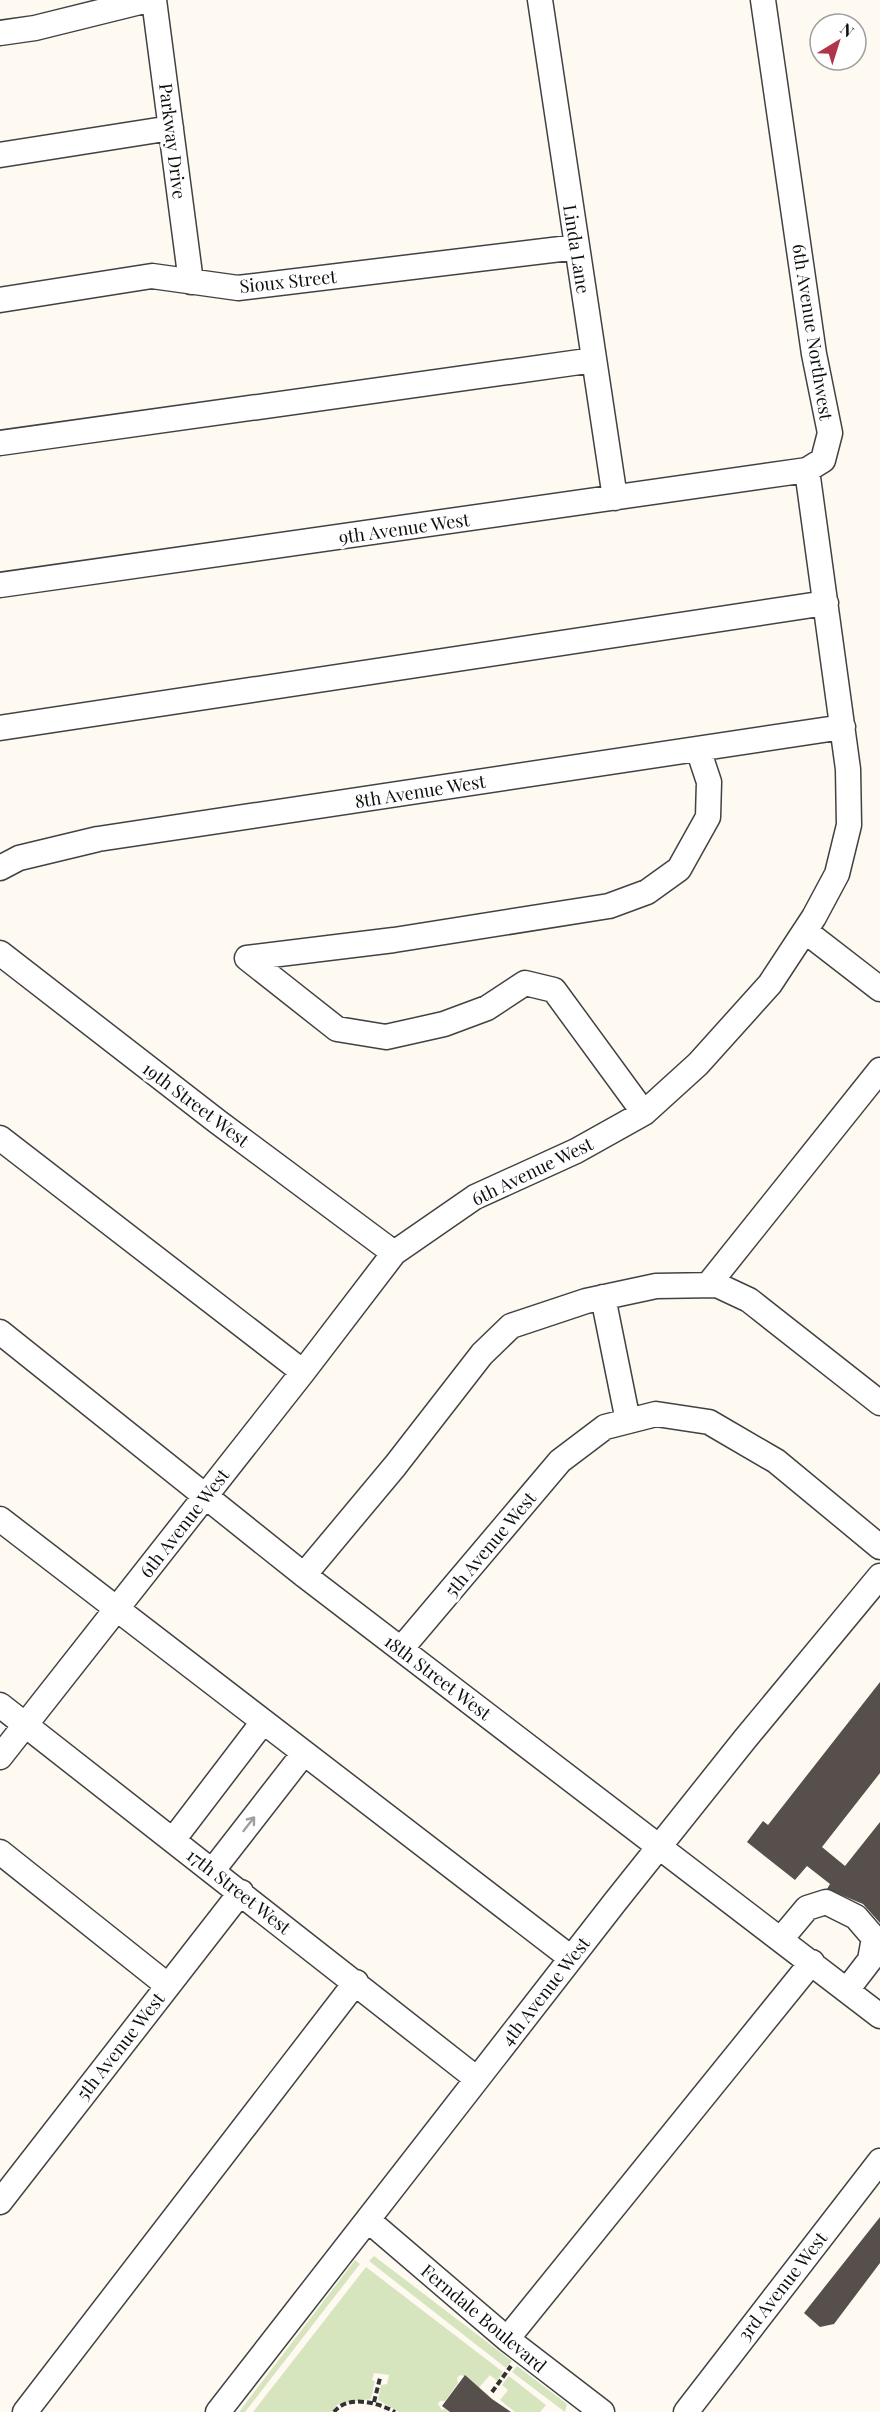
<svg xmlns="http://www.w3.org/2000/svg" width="880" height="2412" viewBox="0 0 880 2412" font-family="'Playfair Display',serif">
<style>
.green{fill:#d7e5bf}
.building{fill:#564f4c}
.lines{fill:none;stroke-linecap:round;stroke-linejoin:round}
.minor-casing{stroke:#424242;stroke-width:27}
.path{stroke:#313131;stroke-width:4;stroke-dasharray:6 3;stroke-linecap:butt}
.minor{stroke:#fff;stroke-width:24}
.oneway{stroke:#9f9f9f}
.labels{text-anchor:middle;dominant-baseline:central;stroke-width:6;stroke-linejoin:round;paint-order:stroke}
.street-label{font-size:18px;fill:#0f0f0f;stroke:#fff}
</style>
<rect width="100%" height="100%" fill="#fefaf2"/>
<path class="green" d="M374,2256L512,2361L506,2368L369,2261Z
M355,2260L360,2264L245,2412H239Z
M366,2267L503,2372L497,2381L490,2375L478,2389L467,2377L460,2375L457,2378L458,2383L445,2401H440L438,2404L442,2410L445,2409L450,2412H399L378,2400L381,2385L387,2384L389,2375L374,2373L372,2380L375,2381L371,2399L338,2404L331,2412H253Z
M517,2366L567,2404L565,2412L512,2372Z
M509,2376L546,2405L540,2412H515L500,2400L508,2390L502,2385Z"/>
<path class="building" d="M880,1682V1773L822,1847L845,1866L880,1822V1923L863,1904L827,1889L830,1884L807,1866L795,1880L747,1842L763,1821L768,1825Z
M880,2217V2263L834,2324L820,2327L804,2313Z
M465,2375L492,2399L511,2412H450L442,2406Z"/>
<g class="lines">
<defs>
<path id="minor" d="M154,0L191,282
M540,0L615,498
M0,33L35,28L148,0
M0,155L171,128
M0,300L152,276L238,288L577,247
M0,443L594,360
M0,585L807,470L823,460L830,433L814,354L763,0
M0,728L826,603
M0,868L19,858L98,839L843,727
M805,931L880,989
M0,953L218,1122L394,1253
M644,1113L554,990L525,983L487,1008L444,1024L386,1037L337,1029L247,958L394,940L609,906L647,892L679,869L708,817L709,782L698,749
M0,1138L303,1372
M708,1285L880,1070
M603,1297L628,1421
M0,1332L304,1575L880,2016
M0,1519L571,1958
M304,1575L395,1466L482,1354L511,1326L586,1301L656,1286L717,1285L749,1300L880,1403
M401,1649L560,1461L605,1427L656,1414L709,1422L776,1461L880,1547
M0,1705L477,2079
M0,1757L303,1372L394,1253L475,1197L576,1151L644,1113L698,1064L770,984L814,917L837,874L849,825L848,769L807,470
M173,1840L263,1722
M0,1852L167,1985
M213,1870L304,1753
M781,1939L807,1908L826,1902L856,1917L874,1938L870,1960L847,1990
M0,2202L241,1892
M369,2221L507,2339L602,2412
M507,2339L812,1962
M25,2412L356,1982
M218,2412L615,1902L745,1739L880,1576
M686,2412L880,2161"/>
</defs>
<use href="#minor" class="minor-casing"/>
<path class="path" d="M492,2392L511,2366
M374,2402L380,2378
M334,2412C348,2394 379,2403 395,2412"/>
<use href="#minor" class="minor"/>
</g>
<defs><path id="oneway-shaft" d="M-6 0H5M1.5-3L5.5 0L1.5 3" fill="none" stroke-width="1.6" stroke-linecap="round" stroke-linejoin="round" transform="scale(1.5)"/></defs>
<use class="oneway" href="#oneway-shaft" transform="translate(249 1824) rotate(-52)"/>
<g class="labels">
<g class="street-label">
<text transform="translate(173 141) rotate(83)">Parkway Drive</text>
<text transform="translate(577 249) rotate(81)">Linda Lane</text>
<text transform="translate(288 281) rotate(-6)">Sioux Street</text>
<text transform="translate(813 332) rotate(81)">6th Avenue Northwest</text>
<text transform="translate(404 528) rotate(-8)">9th Avenue West</text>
<text transform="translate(420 791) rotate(-9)">8th Avenue West</text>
<text transform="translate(196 1104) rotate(37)">19th Street West</text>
<text transform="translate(532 1171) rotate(-26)">6th Avenue West</text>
<text transform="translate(184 1523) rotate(-52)">6th Avenue West</text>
<text transform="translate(490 1544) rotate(-50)">5th Avenue West</text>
<text transform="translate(438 1677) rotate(37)">18th Street West</text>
<text transform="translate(239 1891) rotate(38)">17th Street West</text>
<text transform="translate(545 1991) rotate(-52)">4th Avenue West</text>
<text transform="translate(120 2046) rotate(-52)">5th Avenue West</text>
<text transform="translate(782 2286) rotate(-52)">3rd Avenue West</text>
<text transform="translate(484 2318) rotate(40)">Ferndale Boulevard</text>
</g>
</g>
<g transform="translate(838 42) rotate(38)"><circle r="28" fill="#ffffff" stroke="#9f9f9f" stroke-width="1.5"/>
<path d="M0-4.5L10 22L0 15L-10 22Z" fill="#b1354a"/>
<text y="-9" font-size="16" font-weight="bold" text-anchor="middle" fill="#0f0f0f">N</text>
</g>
</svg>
